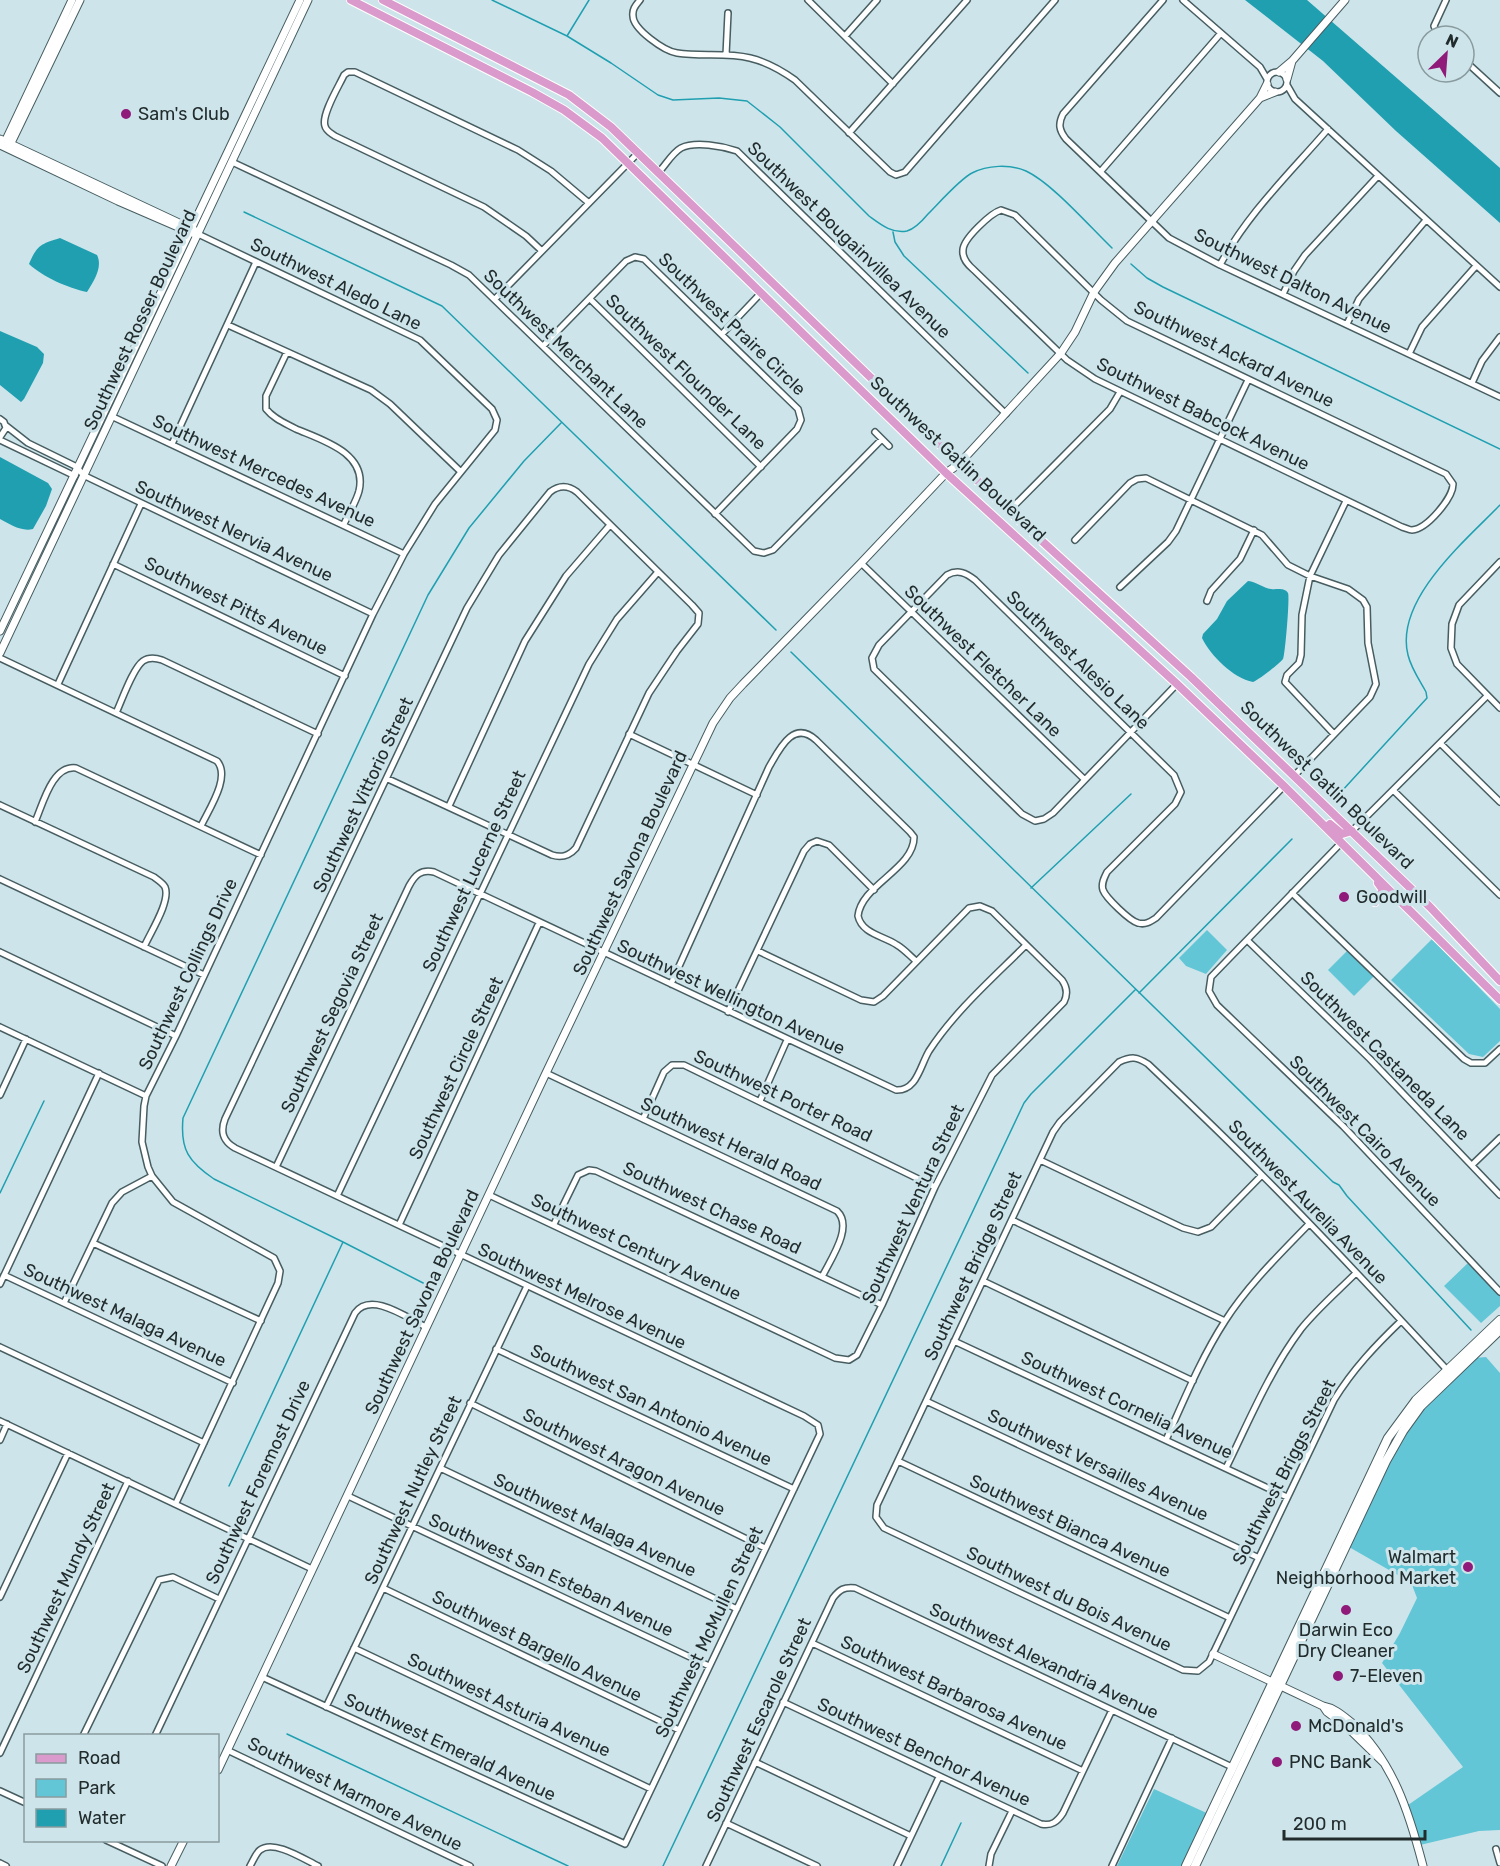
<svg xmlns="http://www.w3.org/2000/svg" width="1500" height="1866" viewBox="0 0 1500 1866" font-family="Rubik,sans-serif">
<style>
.green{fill:#63c6d7}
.water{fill:#209fb1}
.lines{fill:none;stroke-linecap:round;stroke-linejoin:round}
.stream{stroke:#209fb1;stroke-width:1.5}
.minor-casing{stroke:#475d61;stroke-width:8}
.tertiary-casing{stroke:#475d61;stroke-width:9}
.secondary-casing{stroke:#475d61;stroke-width:10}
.primary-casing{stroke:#fff;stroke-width:10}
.minor{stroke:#fff;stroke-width:5}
.tertiary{stroke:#fff;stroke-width:7}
.secondary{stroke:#fff;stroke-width:8}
.primary{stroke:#db9acc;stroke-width:8}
.poi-dot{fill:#901a7a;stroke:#cde5ea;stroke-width:2}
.labels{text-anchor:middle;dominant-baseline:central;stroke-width:6;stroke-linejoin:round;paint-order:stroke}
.poi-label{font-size:18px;fill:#222c2d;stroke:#cde5ea;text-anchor:start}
.street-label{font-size:18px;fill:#222c2d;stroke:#cde5ea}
</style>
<rect width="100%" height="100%" fill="#cde5ea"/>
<path class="green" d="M1207,930L1227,950L1206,974L1186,966L1179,958Z
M1432,939L1500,1009V1041L1483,1057L1469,1054L1391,980Z
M1348,950L1375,975L1354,996L1328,970Z
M1469,1262L1500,1296V1306L1481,1323L1444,1286Z
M1486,1357L1500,1373V1830L1479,1831L1420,1845L1408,1805L1463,1767L1382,1663L1400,1633L1417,1598L1412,1585L1403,1578L1349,1547C1370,1501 1388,1449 1421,1409C1437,1391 1457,1375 1474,1358Z
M1154,1789L1211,1815L1187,1866H1117Z"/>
<path class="water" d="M1245,0H1307L1475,146L1500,168V223L1396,131L1323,61Z
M60,238L97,255C103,267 94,281 87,292C68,288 43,277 29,264C37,245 41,244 60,238Z
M0,331L37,347L44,354L43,363L24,399L21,402L0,385Z
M0,457L48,483L52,489L46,506L33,529C21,532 10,524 0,519Z
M1248,581C1257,582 1263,588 1271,589C1276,590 1284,587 1288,593C1290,596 1285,656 1283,659C1279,664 1260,679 1253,682C1233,678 1211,656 1202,638L1203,634L1217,619L1227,601Z"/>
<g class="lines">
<path class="stream" d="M492,0L567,36L611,63L658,95L673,100L719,98L747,101L780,127L869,216C880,224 892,234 907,231C914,229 923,220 928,214C939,203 960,179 972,173C987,165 1010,164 1026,171C1052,183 1090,227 1112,248
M567,36L589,0
M244,212L442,306L776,630
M893,232L895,242L904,256L1028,373
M1131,264L1147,278L1163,287L1500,449
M791,652L1333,1182L1339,1185L1347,1196L1471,1330
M1341,792L1427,698L1426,692C1420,681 1411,668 1408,655C1394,600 1466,540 1500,505
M1031,888L1131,794
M1139,993L1292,839
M0,1193L44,1101
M429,1286L343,1242L214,1179C189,1162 180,1150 183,1118L428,595L469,528L524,461L561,423
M229,1486L343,1242
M287,1734L568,1866
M663,1866L1024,1103L1031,1094L1135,990
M941,1866L961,1823"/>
<defs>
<path id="minor" d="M640,0C636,5 632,9 633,16C633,29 664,51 677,53C701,57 726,52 750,58C767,62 781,70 795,80L890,172L896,175L905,172L1055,0
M808,0L893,84
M1163,0L1063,114C1058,124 1059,130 1066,139L1169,238L1220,265L1500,397
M1183,0L1260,67L1267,79
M845,36L877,0
M1438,36L1434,26L1446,0
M726,55L728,13
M1464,60L1500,93
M1267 82a10 10 0 1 1 20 0a10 10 0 1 1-20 0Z
M1287,85L1295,99L1500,287
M849,133L967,0
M232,162L451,265L469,275L754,551L764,553L773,550L882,439
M1101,171L1221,33
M658,173C665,166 672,153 681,148C695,141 722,146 737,151L1006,414
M1001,210L1015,215L1101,300L1127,321L1446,474L1453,484C1453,498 1427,529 1412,530C1409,530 1406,528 1402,527L1095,379L1067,360L974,270C968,265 962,259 963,250C963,239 991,213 1001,210Z
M542,251L526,236L484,207L335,136C331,133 326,131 325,126C321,115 339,86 344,75L348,72H355L518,150L551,171L589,203
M1220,265C1247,214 1290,173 1328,129
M1283,294L1294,271L1305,255L1378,176
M495,299L638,153
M590,299L761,467
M1347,324L1359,299L1426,220
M228,325L371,390L390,404L460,471
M722,334L761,293
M543,346L626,261L635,257L644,259L798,409L801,420L797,429L715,514
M287,352L266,396V409C274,419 285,423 296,429C322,440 368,453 359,491C356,502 349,513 344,524
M1409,354L1422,327L1476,266
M1472,383L1482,361L1500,337
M111,416L404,554
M0,419L4,422L6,428L0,437
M5,425L28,443L77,467L83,475L373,614
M875,432L889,446
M0,440L75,476
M172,444L256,262
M1009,511L1110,409L1120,392
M1075,540L1130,483L1137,479L1146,478L1262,535L1288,565L1310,576L1348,589L1363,600L1367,607L1368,643L1376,684L1370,697L1294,776
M1500,562L1459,605L1452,624L1451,648L1457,664L1500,708
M861,563L1084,779
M113,564L345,676
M1120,587L1168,542L1176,531L1248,380
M1207,601L1211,591L1240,559L1254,530
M0,658L217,761C231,777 209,809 201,826
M58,684L141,504
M1177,684L1053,813L1044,819L1035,821L1022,814L874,669L872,658L879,645L947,575C958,569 966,573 975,580L1174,775L1181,792L1175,804L1107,872C1104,878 1101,884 1103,890C1106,898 1130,921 1138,923C1145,925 1150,922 1156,918L1284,786
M116,713C122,700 133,668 143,661C149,657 156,658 162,660L318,734
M629,734L757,795
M1334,734L1285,682L1287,675L1299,663L1301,655L1302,615L1310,576L1346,501
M1440,743L1500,802
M1393,790L1500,895
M0,805L154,877C158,880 163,883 165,887C171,901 150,933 144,947
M449,806L525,641L566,576L610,525
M35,822C43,804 52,765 76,768L261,855
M1352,831L1487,696
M1341,843L1211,977L1209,991L1217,1005L1343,1126L1500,1292
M0,879L204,975
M1292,893L1464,1059L1471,1063H1485L1500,1049
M1247,940L1370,1059L1500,1195
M0,952L176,1036
M671,984L769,767C779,750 793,719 816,740L910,832L914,837C914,869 861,885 858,916C862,934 884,936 897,945C904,949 910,956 916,961
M728,1012L804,851L810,844L817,841L829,845L874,890
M0,1027L146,1096
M546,1073L837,1211C854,1227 830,1260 822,1277
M0,1095L26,1039
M760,1101L787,1040
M643,1119L664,1072L672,1065H684L935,1187
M1040,1160L1183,1228L1198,1232L1211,1227L1262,1175
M1472,1165L1500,1138
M276,1167L409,886C415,875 421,869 434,872L896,1090C917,1091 920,1066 929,1051C955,1011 993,978 1026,945
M489,1195L835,1358L849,1360L857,1355L882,1305L935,1187L992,1075L1064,1002C1068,994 1067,987 1062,980L992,911L980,906L969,908L883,996L874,1002L861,1000L758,951
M337,1196L589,664L617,619L658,572
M1012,1220L1225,1321
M554,1224L578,1175L589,1170L596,1171L882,1305
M399,1225L539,923
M93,1243L261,1321
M4,1275L233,1383
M983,1281L1193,1381
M0,1284L99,1073
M64,1303L112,1203L122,1192L152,1176
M1401,1321C1376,1345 1353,1369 1334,1400L1209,1662L1198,1671L1183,1670L884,1528L876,1517L877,1505L1053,1132L1060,1122L1119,1062C1132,1056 1137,1057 1148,1064C1187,1101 1226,1138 1263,1176C1327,1240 1388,1306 1449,1372
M954,1341L1287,1497
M0,1347L204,1443
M496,1349L794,1489
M926,1401L1257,1557
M470,1403L765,1548
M0,1421L312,1569
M0,1440L7,1424
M1166,1440C1184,1400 1201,1358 1225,1321C1248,1285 1280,1254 1309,1224
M898,1461L1230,1618
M440,1468L737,1609
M1226,1468C1249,1421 1269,1372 1301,1329C1317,1309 1338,1291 1356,1273
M348,1496L709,1666
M176,1503L278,1283L280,1271L274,1258L173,1202L152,1176L148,1167L142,1142L144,1106L146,1096L176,1036L373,614L404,554L435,504L495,430L497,420L492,409L420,340L198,234
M383,1588L679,1730
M0,1597L68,1453
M812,1643L1083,1771
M354,1648L651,1789
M262,1677L625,1844L820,1434L818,1425L804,1416L235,1148C223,1141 220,1132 225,1119L467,608L499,555L550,492C559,485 568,485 577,492L692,605L699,613L698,624L677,651L649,693L576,848C569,856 562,858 552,855L388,779
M783,1702L1041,1824C1052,1826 1057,1822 1063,1813L1112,1710
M326,1707L527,1286
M83,1736L159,1580L173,1577L219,1599
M155,1736L355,1313C371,1291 407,1318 426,1327
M227,1750L470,1866
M0,1753L128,1481
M755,1762L911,1836
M0,1791L26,1803
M726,1823L817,1866
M106,1840L162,1866
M1496,1849L1500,1863
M0,1863L6,1866
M250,1866C253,1861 256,1853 260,1850C274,1839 305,1860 318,1866
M706,1866L833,1598C840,1589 844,1587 855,1588L1232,1767
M897,1866L939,1777
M989,1866L991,1854L1012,1811
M1112,1866L1172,1738"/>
<path id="tertiary" d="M1279,72L1292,61L1345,0
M1287,79L1292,61
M1260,98L1275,92
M0,139L194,230
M4,144L72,0
M0,145L118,201L192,233
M9,147L80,0
M0,631L300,0
M0,653L308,0
M1213,1654L1323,1706C1334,1708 1342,1715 1351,1722C1393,1761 1409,1812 1423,1866
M1323,1706L1327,1712L1347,1727L1384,1763
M218,1770L546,1073L713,723L730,698L743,684L861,563L946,473L959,464L1061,353L1075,332L1094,292L1115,263L1260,98L1267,84
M171,1866L184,1840"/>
<path id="secondary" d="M1186,1866L1388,1438L1416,1400L1500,1320
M1195,1866L1386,1461L1403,1431L1421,1406L1500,1330"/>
<path id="primary" d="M351,0L532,92L564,110L602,138L946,473L1177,684L1284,786L1500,1000
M383,0L569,95L611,127L1009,511L1191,677L1294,776L1430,907L1500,981
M1330,824L1342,834L1352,831
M1375,902L1383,890L1378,883"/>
</defs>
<use href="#minor" class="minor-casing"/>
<use href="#tertiary" class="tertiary-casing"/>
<use href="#secondary" class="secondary-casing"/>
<use href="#primary" class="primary-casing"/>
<use href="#minor" class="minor"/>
<use href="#tertiary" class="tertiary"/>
<use href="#secondary" class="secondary"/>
<use href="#primary" class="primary"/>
</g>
<g class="poi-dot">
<circle cx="126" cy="114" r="6"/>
<circle cx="1344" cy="897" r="6"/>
<circle cx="1468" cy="1567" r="6"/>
<circle cx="1346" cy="1610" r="6"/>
<circle cx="1338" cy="1676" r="6"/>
<circle cx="1296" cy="1726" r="6"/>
<circle cx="1277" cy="1762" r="6"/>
</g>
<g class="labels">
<g class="poi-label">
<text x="138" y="114">Sam's Club</text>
<text x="1356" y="897">Goodwill</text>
<text x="1456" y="1557" text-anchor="end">Walmart<tspan x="1456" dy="21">Neighborhood Market</tspan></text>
<text x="1346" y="1630" text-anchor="middle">Darwin Eco<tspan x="1346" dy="21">Dry Cleaner</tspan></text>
<text x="1350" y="1676">7-Eleven</text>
<text x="1308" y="1726">McDonald's</text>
<text x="1289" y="1762">PNC Bank</text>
</g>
<g class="street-label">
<text transform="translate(849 240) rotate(44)">Southwest Bougainvillea Avenue</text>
<text transform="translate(1293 281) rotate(26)">Southwest Dalton Avenue</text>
<text transform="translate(336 284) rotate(26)">Southwest Aledo Lane</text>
<text transform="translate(140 320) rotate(-65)">Southwest Rosser Boulevard</text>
<text transform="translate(732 324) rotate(44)">Southwest Praire Circle</text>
<text transform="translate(566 349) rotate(44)">Southwest Merchant Lane</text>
<text transform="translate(1234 354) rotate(26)">Southwest Ackard Avenue</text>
<text transform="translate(686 372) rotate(44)">Southwest Flounder Lane</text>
<text transform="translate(1203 414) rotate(26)">Southwest Babcock Avenue</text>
<text transform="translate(958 459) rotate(43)">Southwest Gatlin Boulevard</text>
<text transform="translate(264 471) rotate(25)">Southwest Mercedes Avenue</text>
<text transform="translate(234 531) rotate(25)">Southwest Nervia Avenue</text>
<text transform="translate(236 606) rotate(26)">Southwest Pitts Avenue</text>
<text transform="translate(1078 660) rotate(44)">Southwest Alesio Lane</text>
<text transform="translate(983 661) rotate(44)">Southwest Fletcher Lane</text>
<text transform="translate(1327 785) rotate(44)">Southwest Gatlin Boulevard</text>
<text transform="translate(363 795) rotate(-65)">Southwest Vittorio Street</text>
<text transform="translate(630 863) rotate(-65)">Southwest Savona Boulevard</text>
<text transform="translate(474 871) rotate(-65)">Southwest Lucerne Street</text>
<text transform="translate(188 974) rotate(-65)">Southwest Collings Drive</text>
<text transform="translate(731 997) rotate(25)">Southwest Wellington Avenue</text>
<text transform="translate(332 1013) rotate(-65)">Southwest Segovia Street</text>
<text transform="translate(1385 1056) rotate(45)">Southwest Castaneda Lane</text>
<text transform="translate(456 1068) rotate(-65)">Southwest Circle Street</text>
<text transform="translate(783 1096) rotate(25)">Southwest Porter Road</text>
<text transform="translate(1365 1131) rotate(45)">Southwest Cairo Avenue</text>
<text transform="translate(731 1144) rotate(25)">Southwest Herald Road</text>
<text transform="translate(1308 1202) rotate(46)">Southwest Aurelia Avenue</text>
<text transform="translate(913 1204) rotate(-65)">Southwest Ventura Street</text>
<text transform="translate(712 1208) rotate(25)">Southwest Chase Road</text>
<text transform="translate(636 1247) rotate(25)">Southwest Century Avenue</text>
<text transform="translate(973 1266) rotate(-65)">Southwest Bridge Street</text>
<text transform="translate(582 1296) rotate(25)">Southwest Melrose Avenue</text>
<text transform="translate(422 1302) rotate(-65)">Southwest Savona Boulevard</text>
<text transform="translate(125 1315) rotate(25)">Southwest Malaga Avenue</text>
<text transform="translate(651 1405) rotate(25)">Southwest San Antonio Avenue</text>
<text transform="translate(1127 1405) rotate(25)">Southwest Cornelia Avenue</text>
<text transform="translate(624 1462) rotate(26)">Southwest Aragon Avenue</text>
<text transform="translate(1098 1465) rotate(25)">Southwest Versailles Avenue</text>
<text transform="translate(1284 1472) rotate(-63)">Southwest Briggs Street</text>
<text transform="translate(258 1482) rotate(-65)">Southwest Foremost Drive</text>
<text transform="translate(413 1490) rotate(-65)">Southwest Nutley Street</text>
<text transform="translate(595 1525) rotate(25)">Southwest Malaga Avenue</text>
<text transform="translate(1070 1526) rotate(25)">Southwest Bianca Avenue</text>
<text transform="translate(551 1575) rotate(25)">Southwest San Esteban Avenue</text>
<text transform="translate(66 1578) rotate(-65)">Southwest Mundy Street</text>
<text transform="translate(1069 1599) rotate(25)">Southwest du Bois Avenue</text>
<text transform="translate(709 1632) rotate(-65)">Southwest McMullen Street</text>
<text transform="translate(537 1646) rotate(26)">Southwest Bargello Avenue</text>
<text transform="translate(1044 1661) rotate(25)">Southwest Alexandria Avenue</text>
<text transform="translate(954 1693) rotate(25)">Southwest Barbarosa Avenue</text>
<text transform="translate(509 1705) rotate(25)">Southwest Asturia Avenue</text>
<text transform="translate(759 1720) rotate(-65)">Southwest Escarole Street</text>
<text transform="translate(450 1747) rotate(25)">Southwest Emerald Avenue</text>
<text transform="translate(924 1752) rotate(25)">Southwest Benchor Avenue</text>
<text transform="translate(355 1794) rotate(26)">Southwest Marmore Avenue</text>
</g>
</g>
<rect x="24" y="1734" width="195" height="108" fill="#cde5ea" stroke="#899b9e" stroke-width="1.5"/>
<rect x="36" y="1754" width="30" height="9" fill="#db9acc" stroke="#899b9e" stroke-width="1.5"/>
<text x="78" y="1764" font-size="18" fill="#222c2d">Road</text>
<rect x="36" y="1779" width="30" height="18" fill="#63c6d7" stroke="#899b9e" stroke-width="1.5"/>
<text x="78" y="1794" font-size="18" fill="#222c2d">Park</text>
<rect x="36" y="1809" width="30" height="18" fill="#209fb1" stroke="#899b9e" stroke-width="1.5"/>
<text x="78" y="1824" font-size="18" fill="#222c2d">Water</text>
<g transform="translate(1446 54) rotate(25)"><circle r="28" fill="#cde5ea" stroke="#899b9e" stroke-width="1.5"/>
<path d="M0-4.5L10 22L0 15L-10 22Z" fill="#901a7a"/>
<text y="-9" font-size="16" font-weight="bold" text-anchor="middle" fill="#222c2d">N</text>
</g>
<path d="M1284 1830v9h141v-9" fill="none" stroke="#222c2d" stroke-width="3"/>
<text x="1293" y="1830" font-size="18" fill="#222c2d" stroke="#cde5ea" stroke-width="4.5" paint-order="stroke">200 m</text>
</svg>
